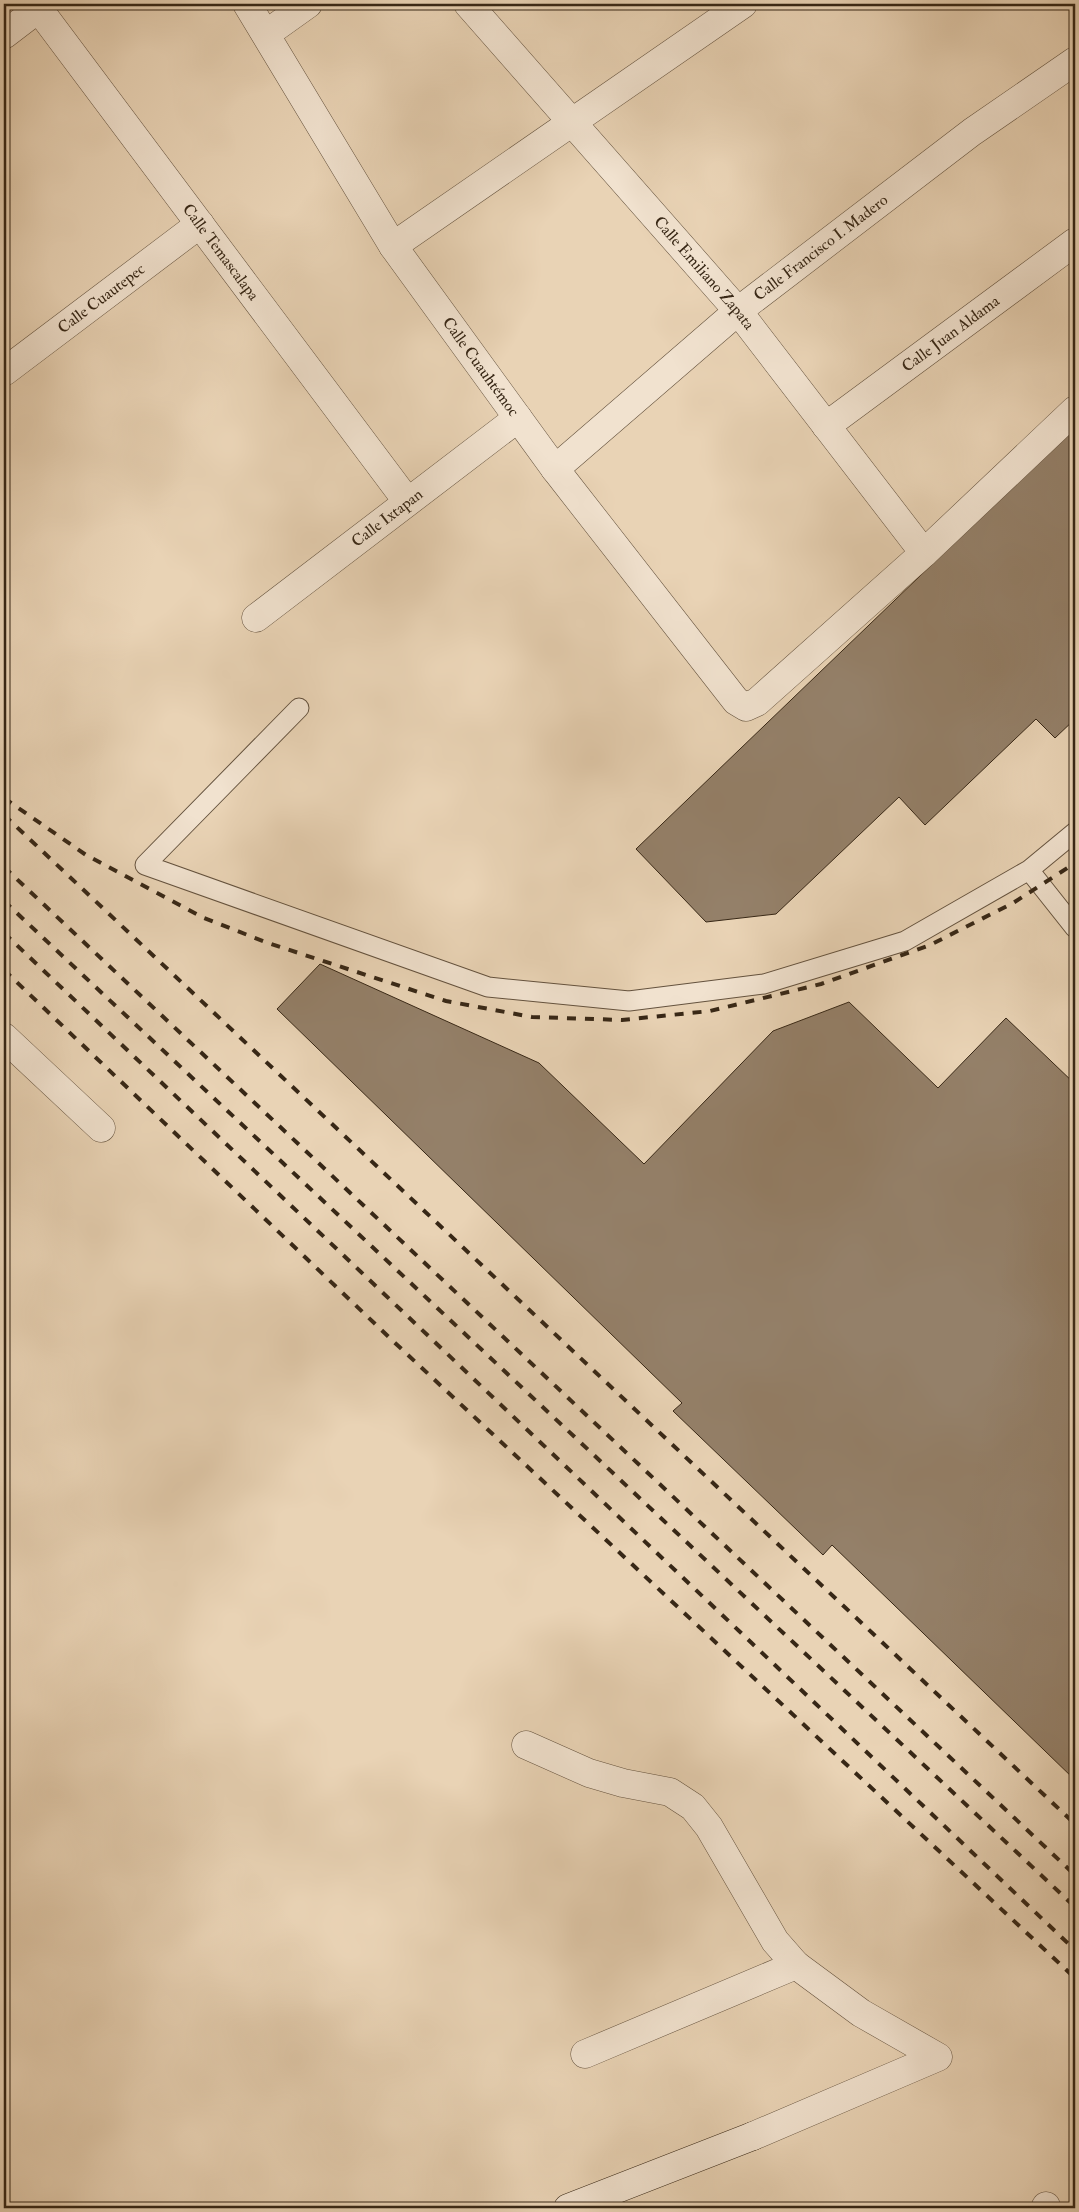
<svg xmlns="http://www.w3.org/2000/svg" width="1079" height="2212" viewBox="0 0 1079 2212" font-family="'IM FELL Double Pica',serif">
<style>
.building{fill:#948069;stroke:#372716}
.lines{fill:none;stroke-linecap:round;stroke-linejoin:round}
.lane-casing{stroke:#64523e;stroke-width:21}
.street-casing{stroke:#64523e;stroke-width:29}
.secondary-casing{stroke:#372716;stroke-width:29}
.lane{stroke:#f1e2cf;stroke-width:19}
.street{stroke:#f1e2cf;stroke-width:28}
.secondary{stroke:#f1e2cf;stroke-width:28}
.rail{stroke:#372716;stroke-width:4;stroke-dasharray:9 9;stroke-linecap:butt}
.labels{text-anchor:middle;dominant-baseline:central;stroke-width:5;stroke-linejoin:round;paint-order:stroke}
.street-label{font-size:16px;fill:#372716;stroke:#f1e2cf}
</style>
<rect width="100%" height="100%" fill="#e9d3b5"/>
<filter id="stains"><feTurbulence type="fractalNoise" baseFrequency=".004" numOctaves="4"/><feColorMatrix values="0 0 0 0 .2 0 0 0 0 .09 0 0 0 0 .02 0 0 0 .5 -.17"/></filter>
<radialGradient id="worn" r=".72"><stop offset=".6" stop-color="#630" stop-opacity="0"/><stop offset="1" stop-color="#630" stop-opacity=".3"/></radialGradient>
<path class="building" d="M1075,427V719L1055,738L1036,719L925,825L899,797L776,914L706,922L636,849Z
M320,964L539,1063L644,1164L773,1031L849,1002L938,1088L1006,1018L1075,1084V1780L832,1545L823,1555L673,1411L682,1403L277,1009Z"/>
<g class="lines">
<defs>
<path id="lane" d="M299,708L145,865L488,987L629,1001L764,984L905,941L1029,870L1075,832
M1029,870L1075,928"/>
<g id="street">
<path id="s1" d="M35,4L407,501"/>
<path id="s2" d="M247,4L393,246L555,469L736,701L746,707L757,702L924,553L1075,410"/>
<path id="s3" d="M468,4L738,311L924,553"/>
<path d="M266,34L308,4"/>
<path d="M4,35L38,9"/>
<path d="M393,246L743,4"/>
<path id="s4" d="M4,372L200,224"/>
<path id="s5" d="M826,426L1075,242"/>
<path id="s6" d="M555,469L738,311L972,132L1075,61"/>
<path id="s7" d="M256,618L518,418"/>
<path d="M4,1037L101,1128"/>
<path d="M526,1745L589,1773L623,1783L670,1792L693,1807L709,1827L775,1941L796,1965L861,2013L938,2057L753,2136"/>
<path d="M585,2054L796,1965"/>
<path d="M1045,2208L1046,2206"/>
</g>
<path id="secondary" d="M568,2208L753,2136"/>
</defs>
<use href="#lane" class="lane-casing"/>
<use href="#street" class="street-casing"/>
<use href="#secondary" class="secondary-casing"/>
<use href="#lane" class="lane"/>
<use href="#street" class="street"/>
<use href="#secondary" class="secondary"/>
<path class="rail" d="M4,798L86,855L204,918L268,943L446,1001L532,1017L622,1020L710,1011L821,984L930,945L1013,903L1075,863
M4,815L1075,1824
M4,867L1075,1875
M4,901L1075,1907
M4,933L1075,1950
M4,970L393,1341L1075,1978"/>
</g>
<g class="labels">
<g class="street-label">
<text stroke="none"><textPath href="#s6" startOffset="346">Calle Francisco I. Madero</textPath></text>
<text stroke="none"><textPath href="#s1" startOffset="310">Calle Temascalapa</textPath></text>
<text stroke="none"><textPath href="#s3" startOffset="358">Calle Emiliano Zapata</textPath></text>
<text stroke="none"><textPath href="#s4" startOffset="122">Calle Cuautepec</textPath></text>
<text stroke="none"><textPath href="#s5" startOffset="155">Calle Juan Aldama</textPath></text>
<text stroke="none"><textPath href="#s2" startOffset="432">Calle Cuauhtémoc</textPath></text>
<text stroke="none"><textPath href="#s7" startOffset="165">Calle Ixtapan</textPath></text>
</g>
</g>
<rect width="1079" height="2212" fill="none" stroke="#e9d3b5" stroke-width="20"/>
<rect x="5" y="5" width="1069" height="2202" fill="none" stroke="#372716" stroke-width="2.5"/>
<rect x="10" y="10" width="1059" height="2192" fill="none" stroke="#372716"/>
<rect width="100%" height="100%" filter="url(#stains)"/>
<rect width="100%" height="100%" fill="url(#worn)"/>
</svg>
